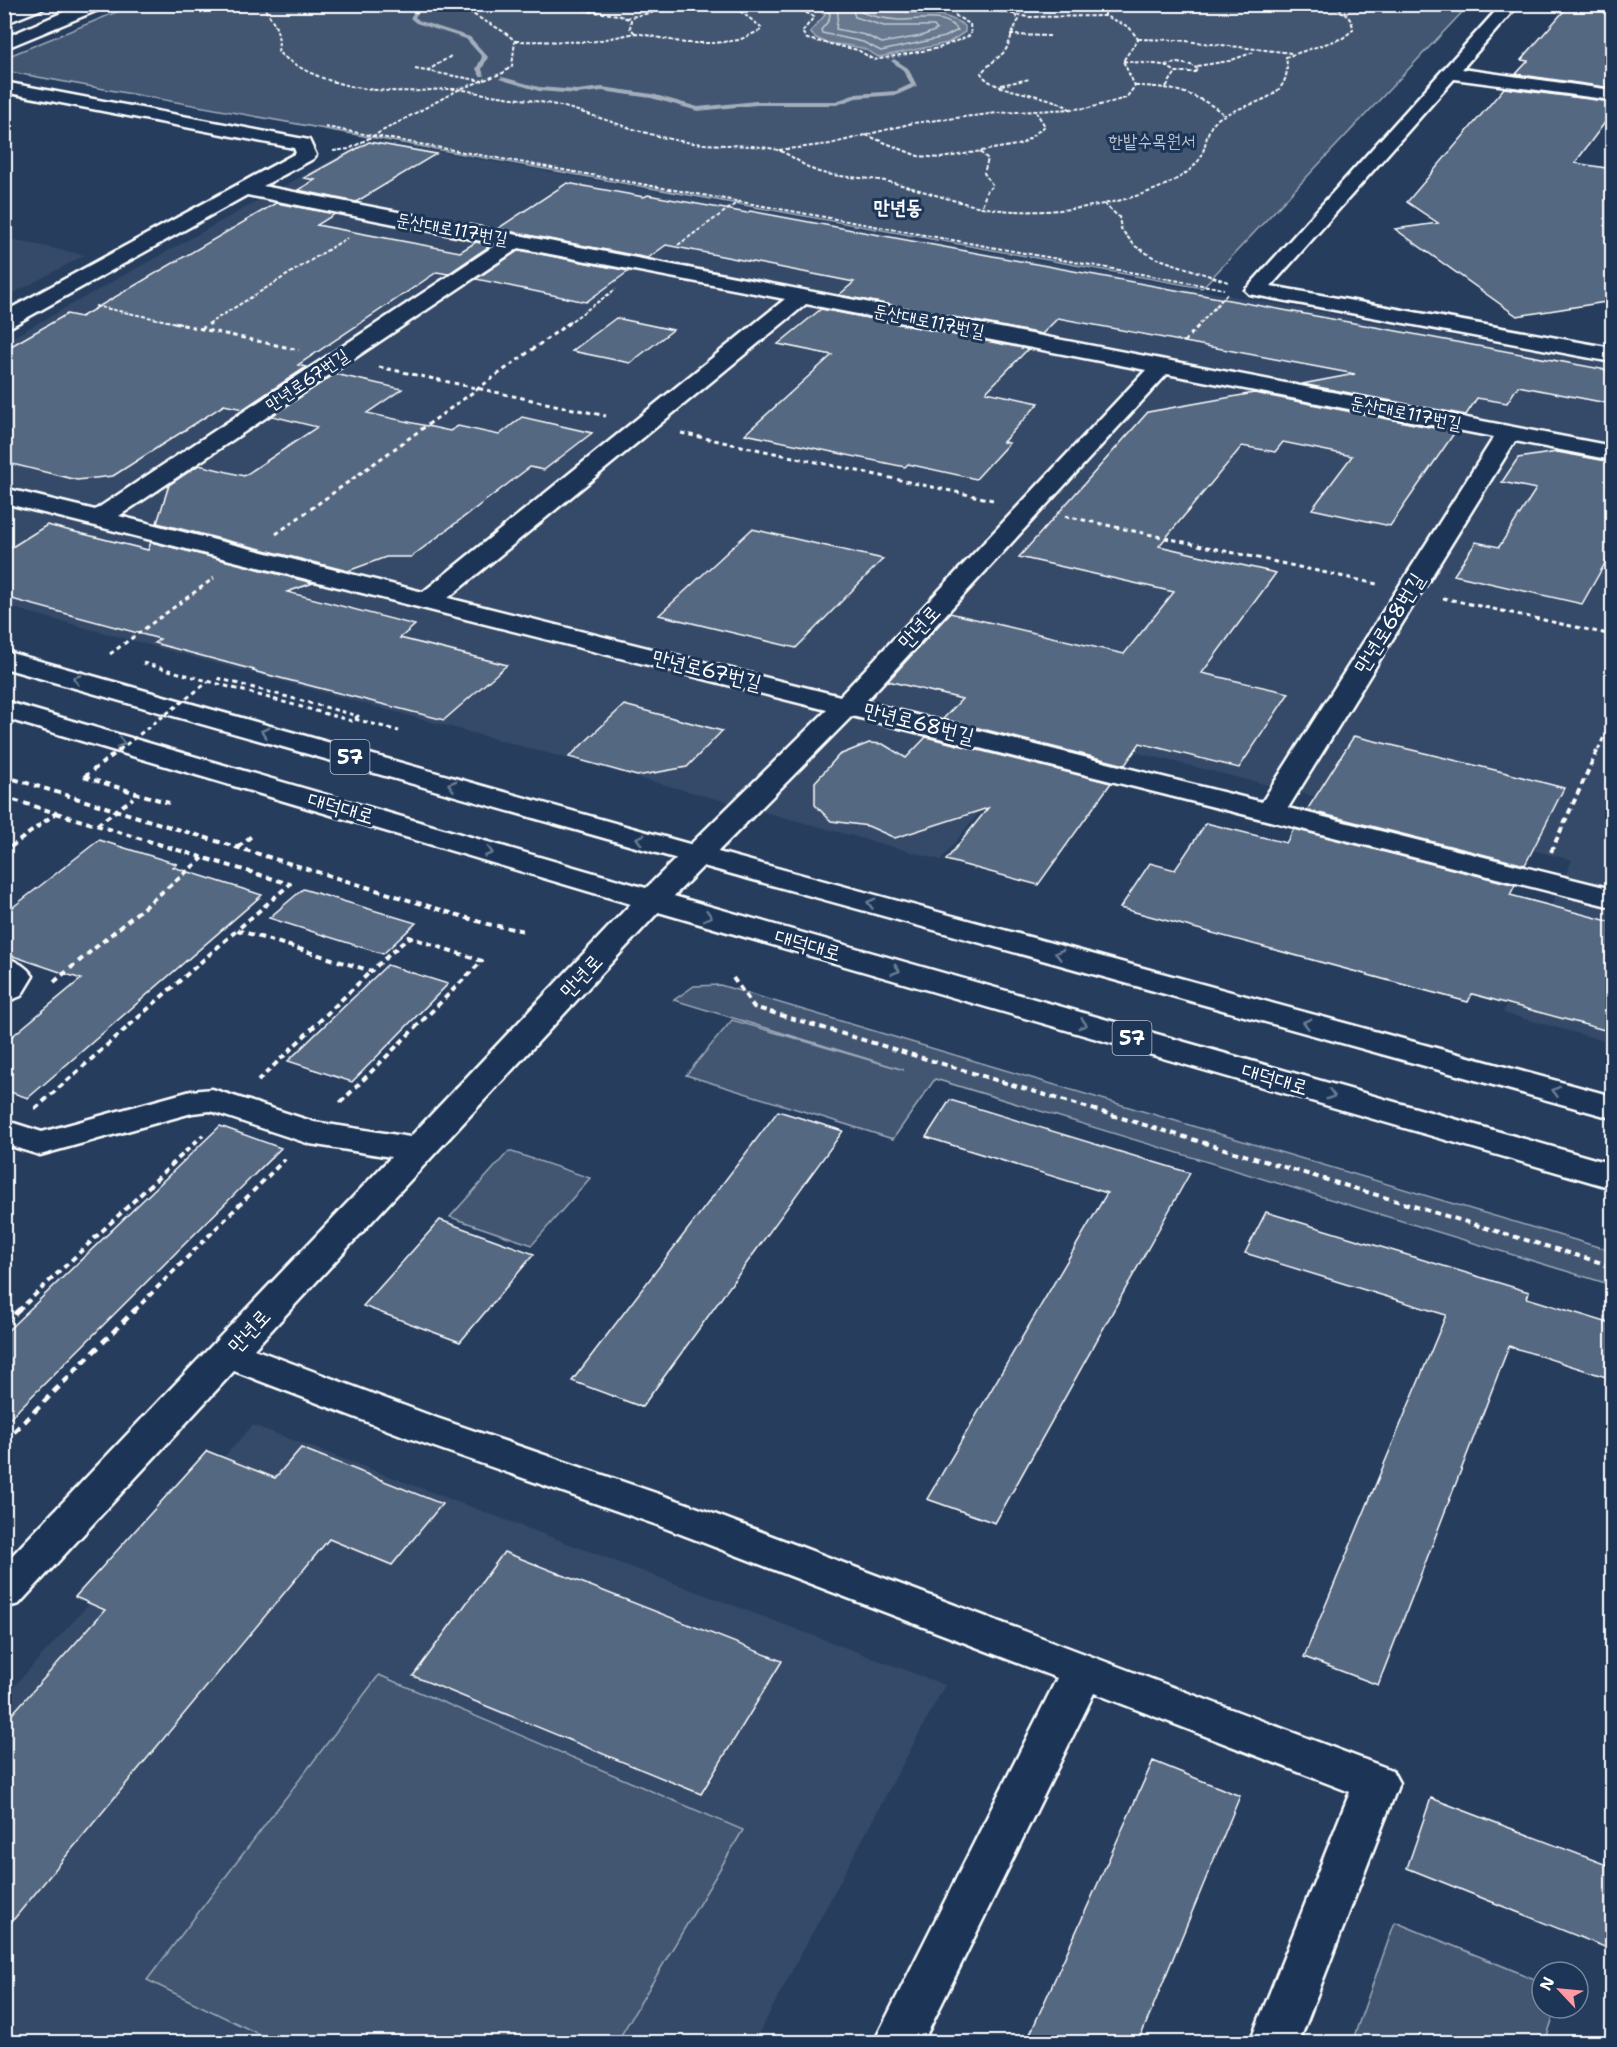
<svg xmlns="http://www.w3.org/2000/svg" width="1617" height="2047" viewBox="0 0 1617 2047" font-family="'Shantell Sans','Poor Story',sans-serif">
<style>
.built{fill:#344a68}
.green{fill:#425672;stroke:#a0aab8;stroke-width:1.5}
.water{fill:#67788e;stroke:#a4aebb;stroke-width:1.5}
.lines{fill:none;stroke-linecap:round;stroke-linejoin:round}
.shore{stroke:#c2c9d2;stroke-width:1.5}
.stream{fill:#a4aebb;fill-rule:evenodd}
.building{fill:#556781;stroke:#fff;stroke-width:1.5}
.minor-casing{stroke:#fff;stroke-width:5}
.major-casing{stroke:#fff;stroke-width:5}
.highway-casing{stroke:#fff;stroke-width:5}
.path-far3{stroke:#fff;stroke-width:2;stroke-dasharray:4 2;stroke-linecap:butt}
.path-far2{stroke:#fff;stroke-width:3;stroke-dasharray:4.5 4;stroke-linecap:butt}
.path-far1{stroke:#fff;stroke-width:4;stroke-dasharray:6 4.5;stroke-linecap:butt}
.path{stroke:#fff;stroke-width:5;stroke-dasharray:8 6;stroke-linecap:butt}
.minor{fill:#1d3557;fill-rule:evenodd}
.major{fill:#1d3557;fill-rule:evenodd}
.highway{fill:#1d3557;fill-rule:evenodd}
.path-bridge-far1{stroke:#fff;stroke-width:3;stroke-dasharray:4.5 4;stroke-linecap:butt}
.path-bridge{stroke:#fff;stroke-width:4;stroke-dasharray:6 4.5;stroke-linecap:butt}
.oneway{stroke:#6c7c92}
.labels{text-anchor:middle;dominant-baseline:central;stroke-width:6;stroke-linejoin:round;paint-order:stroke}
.far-park-label{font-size:18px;fill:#bdc4ce;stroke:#1d3557}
.far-street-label{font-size:18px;fill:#fff;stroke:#1d3557}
.far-quarter-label{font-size:20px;font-weight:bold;fill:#fff;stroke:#1d3557}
.shield{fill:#1d3557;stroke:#bbc2cd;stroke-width:1.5}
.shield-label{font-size:20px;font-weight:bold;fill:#fff}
.street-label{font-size:21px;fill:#fff;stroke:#1d3557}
</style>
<rect width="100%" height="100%" fill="#263d5e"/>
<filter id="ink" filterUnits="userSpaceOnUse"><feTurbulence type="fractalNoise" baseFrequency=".0167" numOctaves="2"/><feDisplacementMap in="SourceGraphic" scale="12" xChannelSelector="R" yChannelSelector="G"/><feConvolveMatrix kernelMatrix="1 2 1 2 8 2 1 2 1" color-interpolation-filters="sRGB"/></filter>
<g filter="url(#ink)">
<path class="built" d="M369,139L1612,365V1043L1503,1013L1572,860L1045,730L941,860L5,606L4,342Z
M5,238L85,255L5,298Z
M253,1425L945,1685L754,2042H5L4,1697Z"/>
<path class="green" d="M136,4L1469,5L1202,288L5,71L4,58Z
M720,985L1612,1251V1285L935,1079L893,1139L686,1075L732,1020L904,1070L674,1000L694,986Z
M509,1151L590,1178L532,1245L450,1217Z
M379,1675L743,1830L617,2042H275L147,1980Z
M1395,1922L1542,1982V2008H1556L1545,2042H1352Z"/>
<path class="water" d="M812,5H863L865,7C898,19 935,4 965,26V32L948,43L879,57C873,54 868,50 861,48C847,43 820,47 810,32L825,15Z"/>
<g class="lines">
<path class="shore" d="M822,4L830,14L829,20L821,30L822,33L863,42L881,51L945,37L958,30C943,12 919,21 899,20C886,19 873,17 861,12L858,4
M835,4L838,14L836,29L865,35L882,43L921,36L937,30L934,26H884L855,17L851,4"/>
<path class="stream" d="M417,7L422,8L415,17L420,21L470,37L488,57L482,69L484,76H480L476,69L482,57L466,39L416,23L410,18Z
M894,59L908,68L917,86L897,95L856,98L837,105H756L698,111L651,98L602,91L577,94L539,91L499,79L502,77L539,87L577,90L602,87L652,94L698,107L756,101H836L856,94L896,91L911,84L903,70L891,61Z"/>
</g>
<path class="building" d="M1570,4H1612V88L1516,74L1528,61L1521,60Z
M1504,88L1612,102V113L1575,163L1612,169V301L1517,316L1395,229L1438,223L1407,202Z
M369,142L436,154L356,202L298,190L315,180L304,178Z
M567,183L644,197L648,195L747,213L750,211L1612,371V404L1518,386L1507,403L1477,398L1466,415L1302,384L1355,374L1058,318L1042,334L839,295L854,282L666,245L648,258L497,229Z
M276,203L335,214L317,225L460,252L476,242L491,245L448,274L437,272L298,365L306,367L243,409L224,405L113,476L77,480L4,462V350L67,314L81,317Z
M519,250L629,271L586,302L476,279Z
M821,309L1028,349L986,392L1039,403L1003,442L1009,443L976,479L908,464L905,467L745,434L832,355L778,344Z
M616,318L673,330L630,363L572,351Z
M335,374L402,389L367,413L450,431L458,426L499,435L522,417L592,433L544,470L530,467L411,557H386L348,571L157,523L169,485L199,465L244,476L317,427L272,416Z
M1254,393L1455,432L1390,526L1312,509L1352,456L1283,442L1275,452L1242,446L1159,546L1276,573L1202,673L1289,693L1239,768L1140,743L1125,765L943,719L962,699L888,681L950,613L1124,654L1174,592L1019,557L1148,412Z
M1557,452L1612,462V551L1582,604L1454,575L1476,542L1499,547L1536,489L1502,482L1518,458Z
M47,525L148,550L151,542L313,583L287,592L415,625L400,638L507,665L444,720L253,671L254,670L154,643L160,639L4,597V552Z
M752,529L883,559L796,648L659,615Z
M624,705L722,731L687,767L637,776L569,757Z
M1354,736L1499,771L1564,788L1525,865L1307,810Z
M926,737L1111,783L1038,885L946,860L988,808L895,838L868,826L831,821L815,805V782L839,755L869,743L883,744L906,758Z
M1206,823L1286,843L1294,829L1515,885L1510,895L1612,922V1032L1472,994L1468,1002L1120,908L1150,863L1175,870Z
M99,840L177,864L173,867L262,895L28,1098L4,1090V1043L81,979L4,953V914Z
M303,889L416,923L383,954L269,918Z
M387,965L448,984L352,1082L288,1061Z
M950,1100L1190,1173L995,1523L927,1499L1107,1193L926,1137Z
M778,1111L843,1131L642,1407L572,1381Z
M220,1126L281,1148L4,1424V1334Z
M1266,1212L1529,1292L1527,1298L1612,1324V1379L1509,1346L1378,1685L1304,1657L1446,1315L1245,1253Z
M440,1220L534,1254L460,1342L363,1306Z
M301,1448L442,1504L392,1565L329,1539L4,1931V1723L105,1610L75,1597L207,1451L275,1478Z
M504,1552L782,1661L701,1794L413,1676Z
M1153,1761L1240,1796L1138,2043H1026Z
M1431,1798L1612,1867V1950L1407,1868Z"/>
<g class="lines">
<defs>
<path id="minor" d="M1502,4H1519L1462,69L1612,90V100L1454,79L1271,286L1612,348V362L1249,294L1245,290L1249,286Z
M4,82L309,140L316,155L313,159L263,186L1612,446V460L1515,441L1288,808L1612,889V907L852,716L663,907L254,1349L437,1418L685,1503L1392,1770L1399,1783L1299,2042H1250L1350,1792L1094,1693L923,2042H874L1057,1678L657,1525L409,1438L234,1371L19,1604L4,1608V1564L391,1157L310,1144L210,1111L192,1113L40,1155L4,1144V1120L42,1132L191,1091L212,1089L314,1122L410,1137L641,893L827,710L4,503V488L95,510L497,244L247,195L12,326L4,327V312L296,153L294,148L4,92ZM519,248L785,299L423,592L119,516ZM806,304L1146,370L840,696L448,598ZM1167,374L1494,437L1262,802L865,702Z
M4,957C17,961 26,966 33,976L21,996L4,1003Z"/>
<path id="major" d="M4,651L707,849L1612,1096V1118L685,861L4,668Z
M4,701L663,893L1612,1164V1188L641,907L4,718Z"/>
<path id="highway" d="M23,4H46L44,8L4,24V13Z
M82,4H105L103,8L4,49V38Z"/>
</defs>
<use href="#minor" class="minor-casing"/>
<use href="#major" class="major-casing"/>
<use href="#highway" class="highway-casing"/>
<path class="path-far3" d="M265,4L264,8C275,22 281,34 278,52C317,85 369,93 419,91C436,90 452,87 469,91C502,98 536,99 568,108C606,119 642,134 680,141C711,147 744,143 774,149C791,153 803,167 819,172C841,178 863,177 885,181C918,188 949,201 982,207C1011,213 1042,212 1071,209C1107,205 1177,191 1199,160C1208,147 1204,126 1221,117C1250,100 1294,102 1286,57L1343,38L1353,30C1353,16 1340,10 1329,4
M588,4L584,9L588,11L618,15L631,20L630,28L635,33
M802,4L800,9L814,17L802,32L807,39L858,50L874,60L939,48L971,35L970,24L956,16L954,11L959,4
M964,4L1028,17L1105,16
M1015,15L1019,20C1012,30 1011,41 1005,51C1003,54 987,66 981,73C993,95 1049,91 1071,110
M626,18L660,11L692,8L701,4
M1010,35L1050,36
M1138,39L1177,40L1292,53
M515,41L591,42L636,33L685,43H715L739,40L761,30V27L740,11L741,4
M1123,61L1164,65
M1177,63L1191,65L1198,69L1195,72H1176L1164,65Z
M1197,66L1229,61L1254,52
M415,69L483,81
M427,71L451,56
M1001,85L1030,79
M1135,86C1170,86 1197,93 1225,115
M1166,87L1176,72
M325,127L1224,289
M866,135L918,156L941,158L1022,144L1045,126L1036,112
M779,150L830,144L913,123L998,113L1089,108L1126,98L1135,86L1123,61L1138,39L1129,27L1105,16V11L1122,4
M333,151L349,149L460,89L503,73L512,66L515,41C499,25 476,20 460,4
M980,152L988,159L984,173L993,186L987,190L982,206
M1104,204L1119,217L1121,229L1135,246L1153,257L1228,282
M678,245L738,202
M95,306L181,324
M208,324L347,238
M567,324L616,289
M1200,324L1227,294"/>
<path class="path-far2" d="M174,323L299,350
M201,329L211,323
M1184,342L1201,323
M379,367L606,416
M681,433L993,500
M1065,516L1377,584
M276,534L569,323
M1443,598L1612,635
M110,654L214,578
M143,663L352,721L358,716L217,678
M355,719L399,731
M1598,750L1612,719"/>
<path class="path-far1" d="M4,776L487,924L525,931
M84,777L169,803
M4,797L56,813L4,852
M56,813L290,884L237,930L371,971L409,937L482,961L339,1104
M97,825L133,798
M238,847L254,834
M1551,852L1598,749
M733,978L754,1007L1612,1266
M54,982L203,858
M258,1081L371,971
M35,1109L237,930
M18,1311L203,1135
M134,1311L285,1159"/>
<path class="path" d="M4,1324L20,1309
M4,1442L136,1309"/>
<use href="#minor" class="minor"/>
<use href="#major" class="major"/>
<use href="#highway" class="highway"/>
<path class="path-bridge-far1" d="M119,750L208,682"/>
<path class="path-bridge" d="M84,777L121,749"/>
</g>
<defs><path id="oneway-chevron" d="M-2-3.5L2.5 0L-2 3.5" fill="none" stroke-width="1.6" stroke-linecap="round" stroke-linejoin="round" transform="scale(1.5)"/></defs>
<g class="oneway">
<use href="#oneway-chevron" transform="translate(77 679) rotate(-164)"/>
<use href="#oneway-chevron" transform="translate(265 732) rotate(-164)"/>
<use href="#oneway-chevron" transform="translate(121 743) rotate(16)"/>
<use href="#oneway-chevron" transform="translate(452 785) rotate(-164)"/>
<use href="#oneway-chevron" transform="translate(640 839) rotate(-164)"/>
<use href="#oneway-chevron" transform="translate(489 852) rotate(16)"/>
<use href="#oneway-chevron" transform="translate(871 903) rotate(-165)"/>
<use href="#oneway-chevron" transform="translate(708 916) rotate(16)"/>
<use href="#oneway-chevron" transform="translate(1059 954) rotate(-165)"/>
<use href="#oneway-chevron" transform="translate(896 970) rotate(16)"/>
<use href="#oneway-chevron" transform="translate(1307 1023) rotate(-165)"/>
<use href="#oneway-chevron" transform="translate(1083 1024) rotate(16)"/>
<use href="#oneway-chevron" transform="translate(1556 1091) rotate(-165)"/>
<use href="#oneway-chevron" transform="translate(1331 1095) rotate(16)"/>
</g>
</g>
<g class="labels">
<g class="far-park-label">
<text x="1152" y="141">한밭수목원서</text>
</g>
<g class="far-street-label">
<text transform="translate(452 229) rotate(10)">둔산대로117번길</text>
<text transform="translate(929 321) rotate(11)">둔산대로117번길</text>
<text transform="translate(307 380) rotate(-34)">만년로67번길</text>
<text transform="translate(1406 413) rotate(11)">둔산대로117번길</text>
</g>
<g class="far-quarter-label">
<text x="898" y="207">만년동</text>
</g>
<g class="shield">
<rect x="330.5" y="740" width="39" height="34" rx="4.5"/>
<rect x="1112.5" y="1021" width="39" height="34" rx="4.5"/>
</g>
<g class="shield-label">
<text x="350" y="757">57</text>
<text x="1132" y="1038">57</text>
</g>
<g class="street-label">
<text transform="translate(1389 623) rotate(-58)">만년로68번길</text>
<text transform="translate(919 627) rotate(-47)">만년로</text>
<text transform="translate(707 670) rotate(14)">만년로67번길</text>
<text transform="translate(919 723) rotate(14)">만년로68번길</text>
<text transform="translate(341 808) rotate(16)">대덕대로</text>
<text transform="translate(808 945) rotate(16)">대덕대로</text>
<text transform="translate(581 976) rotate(-47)">만년로</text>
<text transform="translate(1275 1079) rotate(16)">대덕대로</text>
<text transform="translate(249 1331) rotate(-47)">만년로</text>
</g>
</g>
<rect width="1617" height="2047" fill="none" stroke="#1d3557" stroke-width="24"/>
<rect x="12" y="12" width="1593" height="2023" fill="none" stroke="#fff" stroke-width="2" filter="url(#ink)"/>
<g transform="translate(1560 1990) rotate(296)"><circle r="28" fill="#1d3557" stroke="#77869a" stroke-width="1.5"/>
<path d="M0-4.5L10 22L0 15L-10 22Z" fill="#ff9aa2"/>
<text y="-9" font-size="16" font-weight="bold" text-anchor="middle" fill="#ffffff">N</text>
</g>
</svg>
